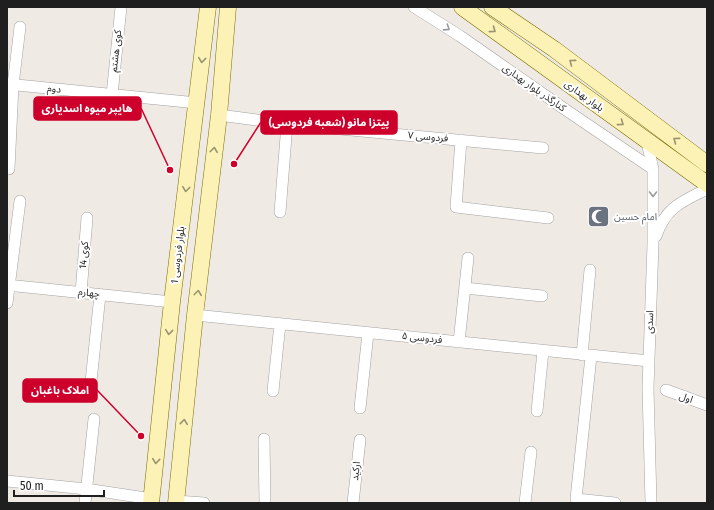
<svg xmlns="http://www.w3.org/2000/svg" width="714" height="510" viewBox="0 0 714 510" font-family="'Fira Sans Condensed','Noto Sans Arabic',sans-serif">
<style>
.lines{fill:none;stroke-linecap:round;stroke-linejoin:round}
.minor-casing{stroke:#a3a3a3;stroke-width:12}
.secondary-casing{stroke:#7b6f00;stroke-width:17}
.minor{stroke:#fff;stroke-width:11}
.secondary{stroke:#fdf2b5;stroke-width:16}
.oneway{stroke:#9a9a9a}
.oneway2{stroke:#999372}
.labels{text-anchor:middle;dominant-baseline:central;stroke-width:4;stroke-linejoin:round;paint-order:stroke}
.street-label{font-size:10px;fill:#1f1f1f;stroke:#fff}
.worship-label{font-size:10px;fill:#5b616d;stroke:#fff;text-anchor:start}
.leader{fill:none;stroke:#cd002b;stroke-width:1.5}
.callout-dot{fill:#cd002b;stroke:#fff;stroke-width:1.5}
.callout{fill:#cd002b;stroke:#cd002b;stroke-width:1.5}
.callout-label{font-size:11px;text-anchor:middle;font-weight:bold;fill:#fff}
</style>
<rect width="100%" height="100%" fill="#f0eae4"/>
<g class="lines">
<defs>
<path id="minor" d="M414,7L460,36L566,110L653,169
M7,84L197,103
M112,95L121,7
M219,115L287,124L543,148
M461,140L456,207L548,218
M647,142L653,169V244L648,388L651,503
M9,169L13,85L20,27
M280,212L287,124
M656,236C666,207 681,202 707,189
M7,285L172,302
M465,288L542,296
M81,293L87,218
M7,303L20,201
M195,315L649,361
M459,342L468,258
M582,355L590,270
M591,356L576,499L615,503
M666,390L707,405
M90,391L100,295
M273,391L280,324
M360,408L368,333
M537,411L543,351
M264,439L265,503
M7,481L86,489L152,499
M176,501L204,503
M85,503L94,419
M353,503L360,440
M525,503L531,452"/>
<path id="secondary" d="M462,7L707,184
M492,7L554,49L707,164
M151,503L172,302L208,7
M176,503L195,315L219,115L228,7"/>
</defs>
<use href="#minor" class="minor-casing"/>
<use href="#secondary" class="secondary-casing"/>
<use href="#minor" class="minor"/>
<use href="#secondary" class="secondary"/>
</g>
<defs><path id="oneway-chevron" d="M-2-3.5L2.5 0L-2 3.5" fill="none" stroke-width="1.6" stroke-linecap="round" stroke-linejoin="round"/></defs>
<g class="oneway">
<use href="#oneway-chevron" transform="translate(447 28) rotate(33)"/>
<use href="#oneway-chevron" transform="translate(653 194) rotate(90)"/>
</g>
<g class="oneway2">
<use href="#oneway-chevron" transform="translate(493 30) rotate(36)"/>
<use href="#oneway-chevron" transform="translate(202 60) rotate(96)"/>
<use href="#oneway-chevron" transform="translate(572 62) rotate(-143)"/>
<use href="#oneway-chevron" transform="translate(621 123) rotate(36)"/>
<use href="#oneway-chevron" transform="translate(676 140) rotate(-143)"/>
<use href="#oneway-chevron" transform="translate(214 150) rotate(-83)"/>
<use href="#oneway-chevron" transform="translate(186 189) rotate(97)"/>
<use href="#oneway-chevron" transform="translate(198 293) rotate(-83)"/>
<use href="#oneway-chevron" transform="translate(169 332) rotate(96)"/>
<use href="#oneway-chevron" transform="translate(184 422) rotate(-84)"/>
<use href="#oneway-chevron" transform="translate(156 461) rotate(96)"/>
</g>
<defs>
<symbol id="mosque-square" viewBox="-11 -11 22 22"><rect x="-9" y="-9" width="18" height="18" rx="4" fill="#6b7280" stroke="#fff"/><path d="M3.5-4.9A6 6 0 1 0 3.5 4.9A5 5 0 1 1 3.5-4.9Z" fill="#fff"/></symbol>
</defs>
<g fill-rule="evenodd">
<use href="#mosque-square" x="586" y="204" width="25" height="25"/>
</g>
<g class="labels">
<g class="street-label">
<text transform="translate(116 51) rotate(-84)">کوی هشتم</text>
<text transform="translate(534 88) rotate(35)">کنارگذر بلوار بهداری</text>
<text transform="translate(54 89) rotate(6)">دوم</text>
<text transform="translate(584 96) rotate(36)">بلوار بهداری</text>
<text transform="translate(428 137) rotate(5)">فردوسی ۷</text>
<text transform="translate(84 255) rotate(-85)">کوی 14</text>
<text transform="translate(178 255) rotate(-83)">بلوار فردوسی 1</text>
<text transform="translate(89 293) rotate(6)">چهارم</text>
<text transform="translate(650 322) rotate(-88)">اسدی</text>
<text transform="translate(422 338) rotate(6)">فردوسی ۵</text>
<text transform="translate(686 398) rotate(20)">اول</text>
<text transform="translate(356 471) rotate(-84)">ارکید</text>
</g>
<g class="worship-label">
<text x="614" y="217">امام حسین</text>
</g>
</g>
<path class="leader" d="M170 170L141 108M234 164L261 122M141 436L97 390"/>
<g class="callout-dot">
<circle cx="170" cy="170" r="4"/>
<circle cx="234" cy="164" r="4"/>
<circle cx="141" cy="436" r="4"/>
</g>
<g class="callout">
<rect x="34" y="97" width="107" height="23" rx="4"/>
<rect x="261" y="111" width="136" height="23" rx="4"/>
<rect x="23" y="379" width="74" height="23" rx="4"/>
</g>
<g class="callout-label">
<text x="87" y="112">هایپر میوه اسدیاری</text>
<text x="329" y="126">پیتزا مانو (شعبه فردوسی)</text>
<text x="60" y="394">املاک باغبان</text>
</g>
<rect width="714" height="510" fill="none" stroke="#1f1f1f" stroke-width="16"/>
<path d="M14 490v6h90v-6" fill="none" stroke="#1f1f1f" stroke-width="2"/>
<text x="20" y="490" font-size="12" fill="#1f1f1f" stroke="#ffffff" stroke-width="3" paint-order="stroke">50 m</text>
</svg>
